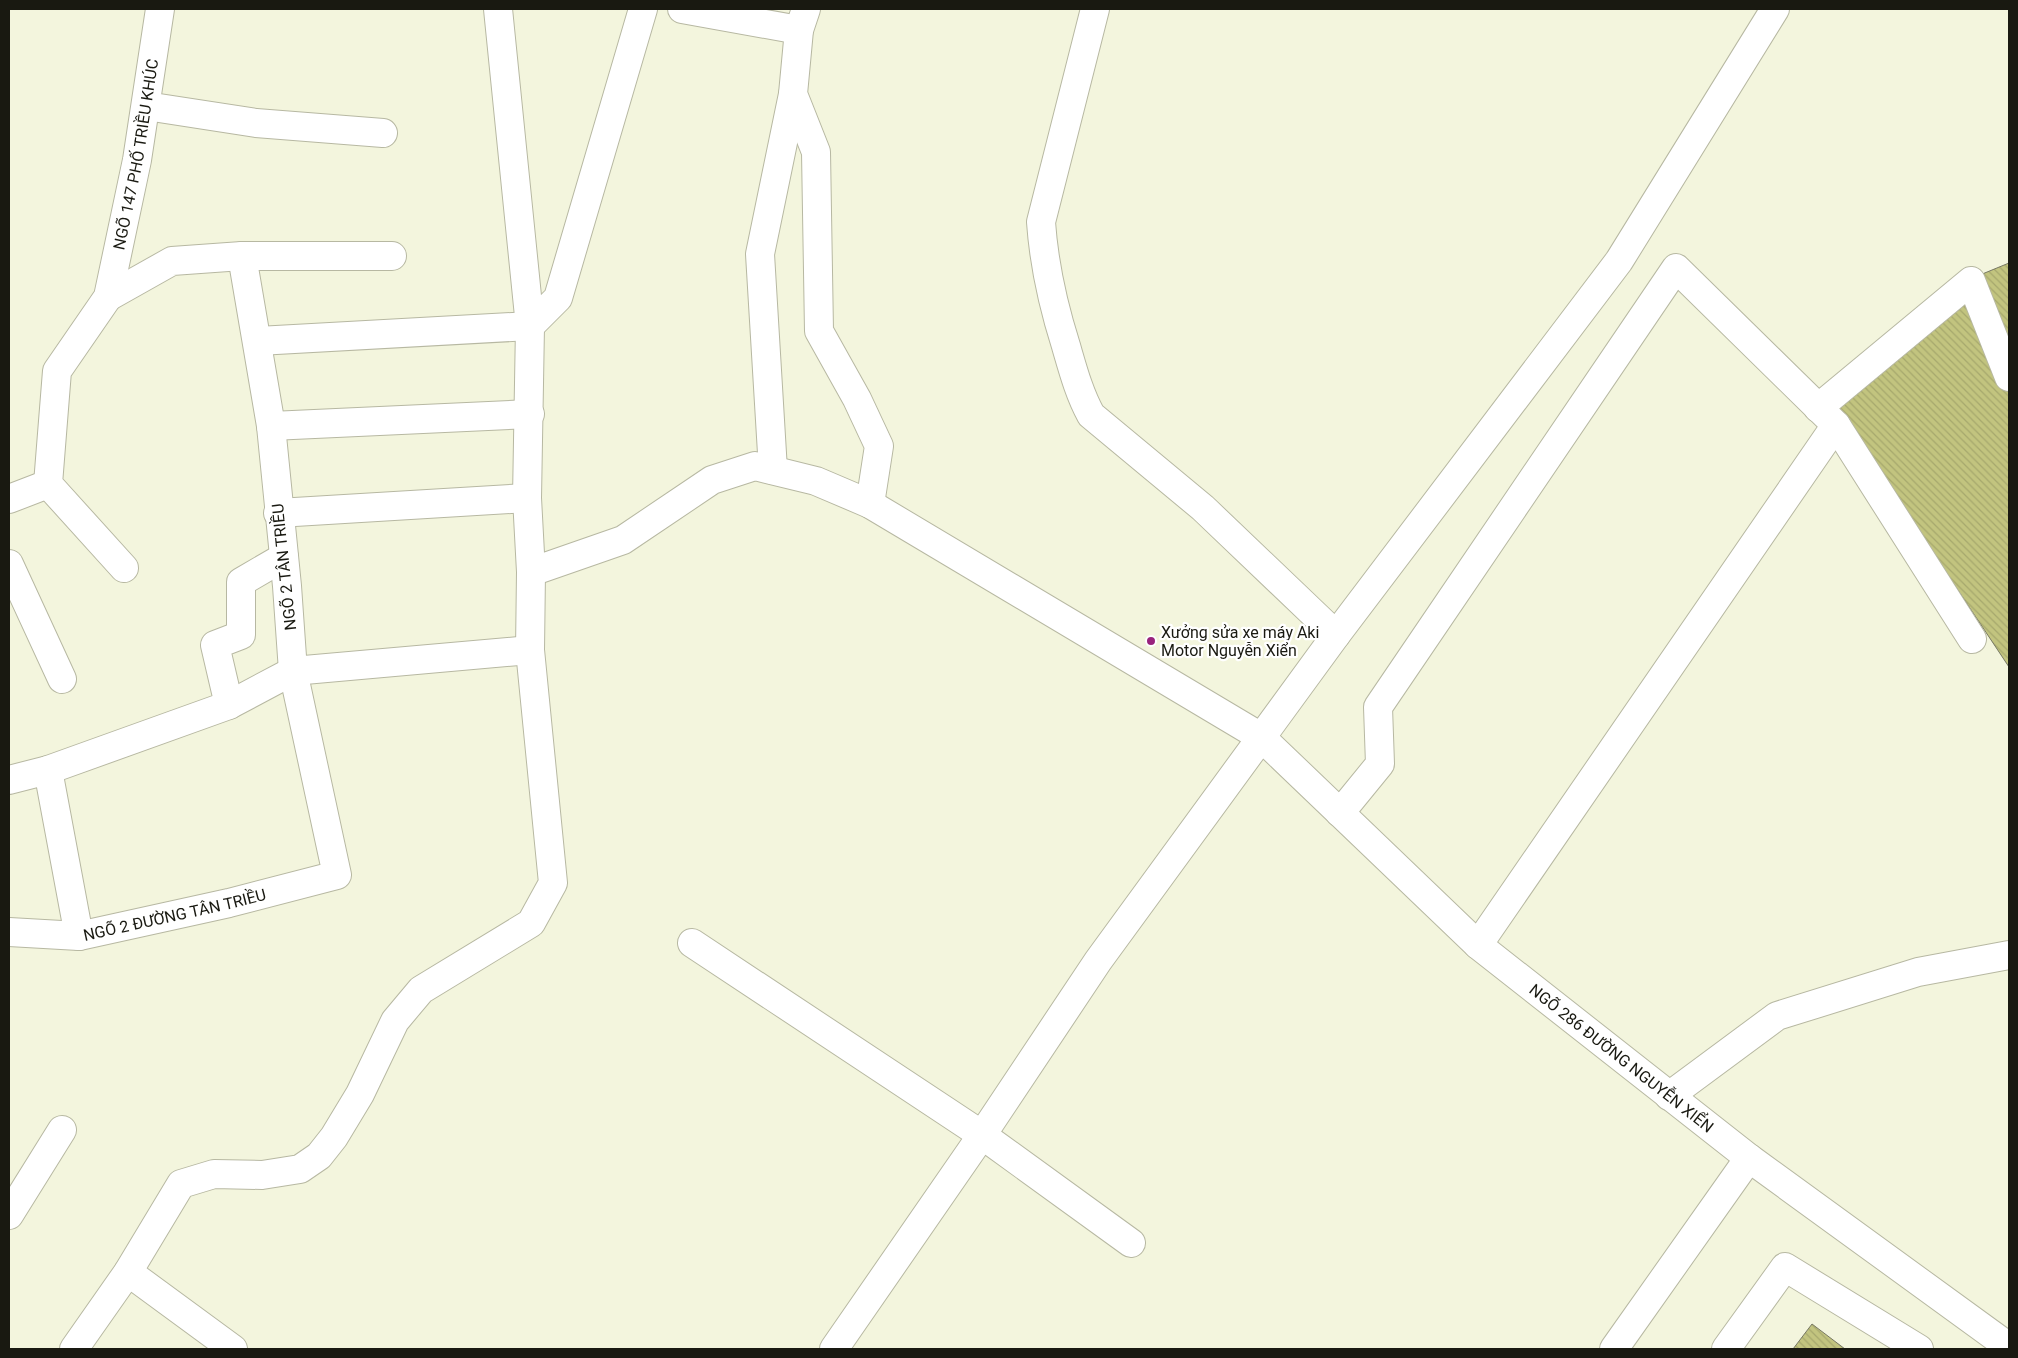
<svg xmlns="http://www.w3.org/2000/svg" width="2018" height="1358" viewBox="0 0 2018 1358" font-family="Roboto,sans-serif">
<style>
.building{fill:url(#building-back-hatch);stroke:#777863}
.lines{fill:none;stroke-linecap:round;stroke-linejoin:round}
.minor-casing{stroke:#b7b8a2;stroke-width:30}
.minor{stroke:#fff;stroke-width:28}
.poi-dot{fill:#99227c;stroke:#fff;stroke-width:2}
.labels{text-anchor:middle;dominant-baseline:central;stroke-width:4.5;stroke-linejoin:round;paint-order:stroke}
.street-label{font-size:16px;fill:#191911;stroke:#fff}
.poi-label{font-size:16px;fill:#191911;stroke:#fff;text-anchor:start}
</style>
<defs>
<pattern id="building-back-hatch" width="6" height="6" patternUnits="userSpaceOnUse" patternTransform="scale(1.25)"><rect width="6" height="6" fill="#c2c47f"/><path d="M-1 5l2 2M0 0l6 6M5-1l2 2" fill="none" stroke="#a6a86d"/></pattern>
</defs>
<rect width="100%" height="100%" fill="#f3f5dd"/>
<path class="building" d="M2009,263V667L1837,408L1978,294L1975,277Z
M1812,1324L1845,1349H1793Z"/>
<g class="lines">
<defs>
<g id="minor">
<path d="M682,9L799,30"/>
<path d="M806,9L799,30L793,94L816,152L819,331L857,399L879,446L870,504"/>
<path d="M1095,9L1041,222C1044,265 1053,305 1066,346C1073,370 1079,393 1091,415L1203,508L1336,635"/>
<path d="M146,106L256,123L383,133"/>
<path d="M108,297L172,261L242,256H392"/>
<path d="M258,341L530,326L558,298L643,9"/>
<path d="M1818,408L1971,281L2009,377"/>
<path d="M271,426L530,414"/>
<path d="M773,470L760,254L793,94"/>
<path d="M9,499L48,484"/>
<path d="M278,513L527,498"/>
<path d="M9,564L62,679"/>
<path id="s1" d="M124,568L48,484L57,371L108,297L137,160L160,9"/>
<path id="s2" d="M531,572L623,540L712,480L755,466L816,481L870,504L1261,737L1478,945L1749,1158L2009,1347"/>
<path d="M229,705L293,671L530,650"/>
<path d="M9,780L48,770"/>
<path d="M1340,813L1380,764L1378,707L1676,268L1836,425L1972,639"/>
<path id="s3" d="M9,932L79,936L229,903L337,875L293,671L287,586L271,426L242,256"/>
<path d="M79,936L48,770L229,705L215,645L241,635V582L284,557"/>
<path d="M692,943L982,1135L1131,1243"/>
<path d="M1478,945L1836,425"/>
<path d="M1669,1096L1777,1016L1918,972L2009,955"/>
<path d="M9,1215L62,1130"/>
<path d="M128,1272L233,1349"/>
<path d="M74,1349L128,1272L181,1184L214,1174L262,1175L300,1169L319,1156L334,1137L360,1094L395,1021L421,990L531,923L553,883L530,650L531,572L527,498L530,326L498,9"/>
<path d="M834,1349L982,1135L1098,961L1336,635L1619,261L1775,9"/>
<path d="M1614,1349L1749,1158"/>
<path d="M1726,1349L1785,1267L1919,1349"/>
</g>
</defs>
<use href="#minor" class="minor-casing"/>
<use href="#minor" class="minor"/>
</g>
<circle class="poi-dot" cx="1151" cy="641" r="5"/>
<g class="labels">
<g class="street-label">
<text stroke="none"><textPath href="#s1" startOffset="462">NGÕ 147 PHỐ TRIỀU KHÚC</textPath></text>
<text transform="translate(284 567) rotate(-96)">NGÕ 2 TÂN TRIỀU</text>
<text stroke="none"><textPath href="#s3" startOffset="168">NGÕ 2 ĐƯỜNG TÂN TRIỀU</textPath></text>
<text stroke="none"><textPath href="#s2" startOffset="1310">NGÕ 286 ĐƯỜNG NGUYỄN XIỂN</textPath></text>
</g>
<g class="poi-label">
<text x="1161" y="632">Xưởng sửa xe máy Aki<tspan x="1161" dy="18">Motor Nguyễn Xiển</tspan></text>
</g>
</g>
<rect width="2018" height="1358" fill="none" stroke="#191911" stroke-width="20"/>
</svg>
